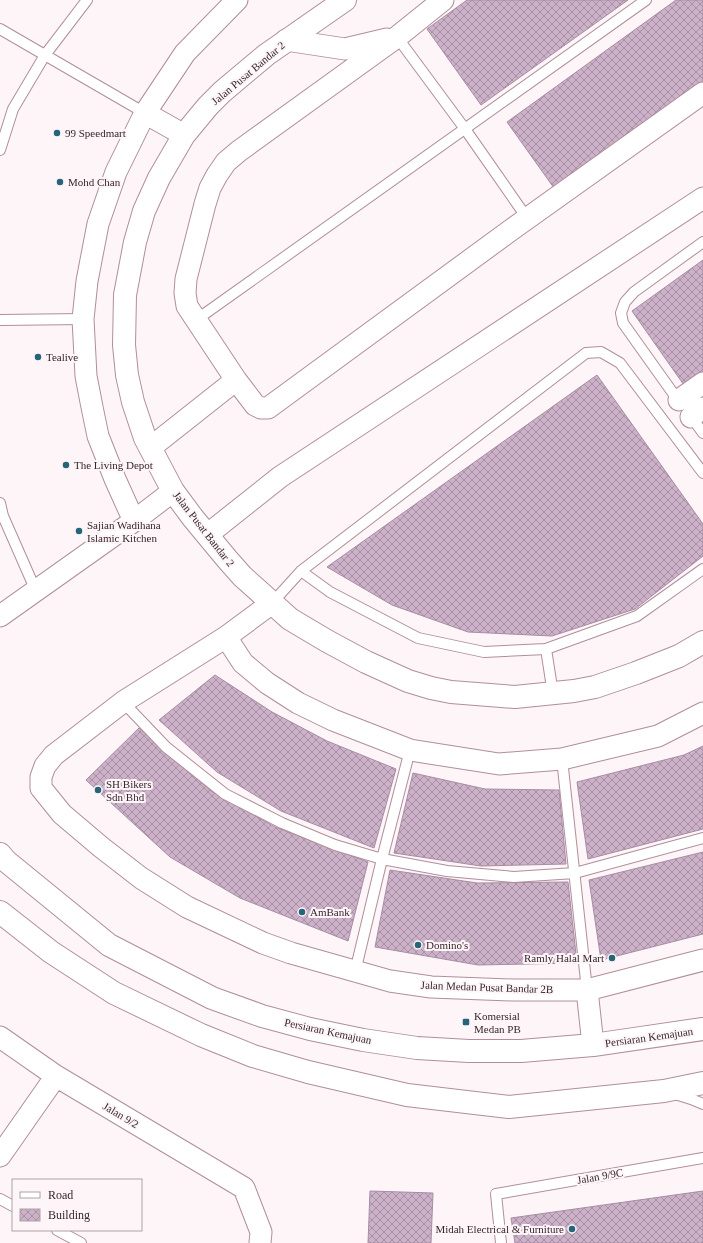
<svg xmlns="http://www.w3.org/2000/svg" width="703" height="1243" viewBox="0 0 703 1243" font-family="'Times New Roman',serif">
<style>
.building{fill:url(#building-cross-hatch);stroke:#a78da4}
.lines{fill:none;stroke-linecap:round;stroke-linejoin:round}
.lane-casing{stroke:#b18e9a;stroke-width:12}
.street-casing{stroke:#b18e9a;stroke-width:23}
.secondary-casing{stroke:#b18e9a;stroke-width:24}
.lane{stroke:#fff;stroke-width:10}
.street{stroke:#fff;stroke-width:21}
.secondary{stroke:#fff;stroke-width:22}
.poi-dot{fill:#256479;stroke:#fdf5f7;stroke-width:1.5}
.labels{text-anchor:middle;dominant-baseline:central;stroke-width:4;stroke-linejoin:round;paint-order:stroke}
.street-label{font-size:11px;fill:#35272c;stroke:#fdf5f7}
.poi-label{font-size:11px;fill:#35272c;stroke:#fdf5f7;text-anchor:start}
</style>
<defs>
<pattern id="building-cross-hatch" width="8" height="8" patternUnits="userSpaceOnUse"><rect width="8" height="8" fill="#ccb1c9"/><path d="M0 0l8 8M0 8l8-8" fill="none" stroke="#a690a3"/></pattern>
</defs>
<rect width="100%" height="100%" fill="#fdf5f7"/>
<path class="building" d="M467,0H628L481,105L427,29Z
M676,0H703V81L554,188L507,122Z
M703,260V376L686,388L632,311Z
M597,375L703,524V556L635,609L552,636L468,632L392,605L327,567Z
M215,675L272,712L327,741L396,769L374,848L281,811L217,772L159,720Z
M139,728L211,791L275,827L368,862L348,941L240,898L170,857L86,780Z
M703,746V829L588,859L577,782L684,755Z
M413,773L485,789L559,790L566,864L481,866L394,853Z
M703,852V934L601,960L589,880Z
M390,870L477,883L568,882L577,963L478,965L375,947Z
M370,1191L433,1193L431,1243H368Z
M703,1191V1243H515L511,1218Z"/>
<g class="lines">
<defs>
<path id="lane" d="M0,29L145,113
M397,37L465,129L527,218
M0,150L13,109L45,55L87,0
M0,320L83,319
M196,320L646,0
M680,403L623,323L621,313L625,302L634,292L703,242
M690,415L703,433
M0,503L3,516L36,591
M301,571L330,592L418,638L484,652L546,649L637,616L703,569
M272,603L301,571L586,353L601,352L620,363L703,473
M546,649L553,694
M123,702L166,747L225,794L282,823L335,845L382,859L447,871L514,877L575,873L703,838
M562,759L587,990
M355,972L382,859L410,750
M675,1094L691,1099L703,1104
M0,1199L13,1206
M57,1230L81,1243
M501,1243L496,1194L703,1158"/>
<path id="street" d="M443,0L397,37L239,151L226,162L217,175L210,188L205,204L186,279L185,293L187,306L236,380L255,405L261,408H268L511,230L703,93
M286,40L345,49L387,39
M145,113L184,135
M679,400L703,383
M691,417L703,408
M150,448L236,380
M134,521L115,479L98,436L92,407L86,376L83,319L87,281L98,224L116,172L145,113L185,53L237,0
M207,535L280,477L703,198
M272,603L226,637L123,702L54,755L45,766L41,777V788L62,814L101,847L141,878L187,907L263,943L291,953L390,981L431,987L513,990H587L703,960
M0,616L134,521L173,491
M226,637L243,663L267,683L298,703L333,720L410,750L499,764L562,759L658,736L703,713
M587,990L593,1045
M0,1037L56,1076L244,1188L261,1232L260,1243
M0,1156L56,1076"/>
<path id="secondary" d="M345,0L266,55L222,92L208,106L184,135L159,178L144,211L135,242L125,295L124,345L127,375L133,402L145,438L173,491L193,518L227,559L242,576L290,619L327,641L366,662L408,681L431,688L451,692L515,697L574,691L595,687L636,673L679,656L703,642
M0,854L6,861L109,945L212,998L262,1016L310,1029L363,1040L417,1048L469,1051H521L593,1045L703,1029
M0,912L51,952L114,993L201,1035L253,1056L308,1072L407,1095L509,1107L664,1091L703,1083"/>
</defs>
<use href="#lane" class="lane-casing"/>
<use href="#street" class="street-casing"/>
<use href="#secondary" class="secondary-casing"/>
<use href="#lane" class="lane"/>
<use href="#street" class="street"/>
<use href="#secondary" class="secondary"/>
</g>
<g class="poi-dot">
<circle cx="57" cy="133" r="4"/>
<circle cx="60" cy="182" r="4"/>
<circle cx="38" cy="357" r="4"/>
<circle cx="66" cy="465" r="4"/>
<circle cx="79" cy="531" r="4"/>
<circle cx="98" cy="790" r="4"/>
<circle cx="302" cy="912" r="4"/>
<circle cx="418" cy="945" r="4"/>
<circle cx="612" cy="958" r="4"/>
<rect x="462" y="1018" width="8" height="8" rx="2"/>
<circle cx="572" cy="1229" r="4"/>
</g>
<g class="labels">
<g class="street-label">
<text transform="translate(248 73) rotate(-40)">Jalan Pusat Bandar 2</text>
<text transform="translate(204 529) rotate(52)">Jalan Pusat Bandar 2</text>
<text transform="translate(487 987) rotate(2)">Jalan Medan Pusat Bandar 2B</text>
<text transform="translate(328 1031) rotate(12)">Persiaran Kemajuan</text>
<text transform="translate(649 1037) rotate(-8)">Persiaran Kemajuan</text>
<text transform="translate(121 1115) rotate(31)">Jalan 9/2</text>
<text transform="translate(600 1176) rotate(-10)">Jalan 9/9C</text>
</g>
<g class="poi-label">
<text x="65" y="133">99 Speedmart</text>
<text x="68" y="182">Mohd Chan</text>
<text x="46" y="357">Tealive</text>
<text x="74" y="465">The Living Depot</text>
<text x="87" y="525">Sajian Wadihana<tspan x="87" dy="13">Islamic Kitchen</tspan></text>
<text x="106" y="784">SH Bikers<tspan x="106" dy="13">Sdn Bhd</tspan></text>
<text x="310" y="912">AmBank</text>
<text x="426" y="945">Domino's</text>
<text x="604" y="958" text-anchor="end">Ramly Halal Mart</text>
<text x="474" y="1016">Komersial<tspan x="474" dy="13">Medan PB</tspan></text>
<text x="564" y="1229" text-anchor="end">Midah Electrical &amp; Furniture</text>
</g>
</g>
<rect x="12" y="1179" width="130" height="52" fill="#fdf5f7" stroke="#ada3a6"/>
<rect x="20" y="1192" width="20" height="6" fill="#ffffff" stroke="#ada3a6"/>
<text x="48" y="1199" font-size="12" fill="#35272c">Road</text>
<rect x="20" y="1209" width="20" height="12" fill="url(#building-cross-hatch)" stroke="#ada3a6"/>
<text x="48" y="1219" font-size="12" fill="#35272c">Building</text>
</svg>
